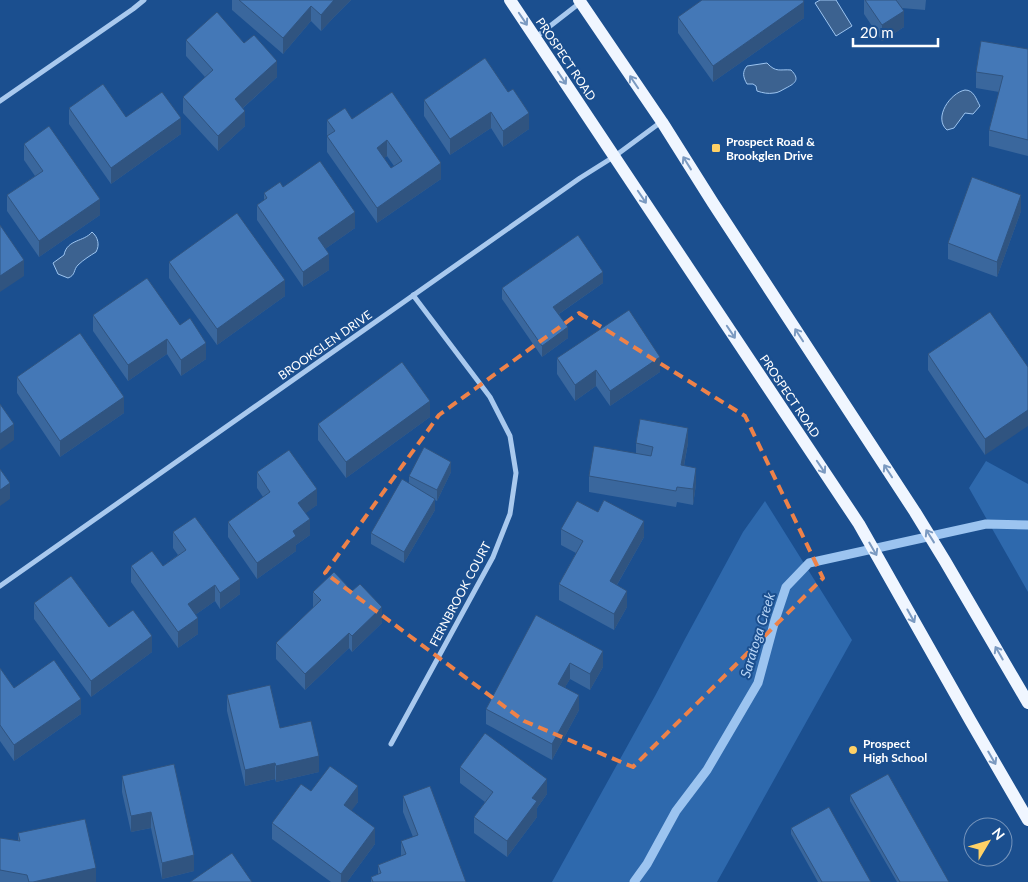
<svg xmlns="http://www.w3.org/2000/svg" width="1028" height="882" viewBox="0 0 1028 882" font-family="Lato,sans-serif">
<style>
.green{fill:#2e69ad}
.water{fill:#3c6290;stroke:#9cc4f0}
.lines{fill:none;stroke-linecap:round;stroke-linejoin:round}
.stream{stroke:#9cc4f0;stroke-width:9}
.street{stroke:#a9c9ee;stroke-width:5}
.primary{stroke:#f0f6ff;stroke-width:12}
.wall{fill:#3a679d;fill-rule:evenodd}
.shaded-wall{fill:#305480}
.building{fill:#4478b7;stroke:#305480;fill-rule:evenodd}
.oneway{stroke:#7b9ac1}
.marked{fill:none;stroke:#ee8249;stroke-width:4;stroke-dasharray:10 6;stroke-linejoin:round}
.poi-dot{fill:#ffd166;stroke:#1b4f8f;stroke-width:2}
.labels{text-anchor:middle;dominant-baseline:central;stroke-width:4;stroke-linejoin:round;paint-order:stroke}
.street-label{font-size:12px;fill:#fff;stroke:#1b4f8f}
.poi-label{font-size:12px;font-weight:bold;fill:#fff;stroke:#1b4f8f;text-anchor:start}
.water-label{font-size:14px;font-style:italic;fill:#b5d3f5;stroke:#1b4f8f}
</style>
<rect width="100%" height="100%" fill="#1b4f8f"/>
<path class="green" d="M986,461L1028,484V592L969,488Z
M765,501L852,640L717,882H552L655,696L685,639L743,532Z"/>
<path class="water" d="M820,0H836L852,26L836,36L815,3Z
M767,63C776,73 780,69 791,70C800,79 796,83 786,88C782,90 778,93 774,93C768,94 763,93 757,91L756,86L753,84H747C743,77 742,72 747,66Z
M965,90C974,90 976,99 980,106L973,114L965,113L954,128L947,130C933,118 950,93 965,90Z
M92,232C98,237 100,245 96,252C91,255 83,260 78,265C73,270 76,275 68,278L58,274L53,263L64,255C67,239 84,242 92,232Z"/>
<g class="lines">
<path class="stream" d="M634,882L647,864L676,811L707,770L758,683L775,620L786,587L809,563L986,524L1028,525"/>
<path class="street" d="M536,37L581,2
M0,101L133,9L144,0
M0,586L580,178L615,156L661,122
M391,744L493,557L510,514L516,473L510,436L490,397L413,295"/>
<path class="primary" d="M510,0L859,524L970,720L1028,820
M579,0L662,122L713,203L915,512L945,561L1028,703"/>
</g>
<path class="wall" d="M232,0H351L336,15L321,31L311,21L283,54L232,10Z
M864,0H926L925,10L901,8L904,27L882,41L864,14Z
M678,17L804,18L713,82L678,33Z
M186,40L244,43L277,77L243,108L245,126L218,151L183,113V97L205,77L186,56Z
M1028,49V156L989,146V130L999,92L976,88V72Z
M485,58L529,129L503,147L491,128L450,155L424,116V100Z
M392,92L441,179L377,223L327,152V120L352,119ZM387,156L394,166L391,168L384,158Z
M69,108L126,117L181,134L111,184L69,124Z
M24,144L100,215L39,257L7,211V195L35,176L24,160Z
M283,187L355,228L325,249L329,270L303,287L257,220V205L264,200V193Z
M1021,211L997,277L948,259V243Z
M169,262L285,296L217,345L169,278Z
M603,283L559,314L568,338L542,357L502,299V288Z
M990,312L985,455L928,370V354Z
M93,315L180,325L206,359L181,376L167,354L128,381L93,331Z
M557,358L660,372L610,406L596,386L575,401L557,374Z
M17,377L124,413L60,457L17,393Z
M430,417L346,478L318,440V424Z
M636,443H688L684,466L696,484L693,505L677,502L676,507L589,492V476L636,454Z
M257,472L317,505L305,513L310,535L296,545V551L257,579L228,537V522L263,497L257,488Z
M451,472L437,501L435,500V510L404,563L371,544V533L409,484V476Z
M561,529L644,537L617,585L627,607L614,630L559,600V584L576,553L561,545Z
M173,532L240,594L220,609L215,601L195,615L198,634L178,648L131,582V566H163L178,555L173,548Z
M313,592L382,623L352,652L349,648L305,690L276,659V643L313,608Z
M34,603L109,627L152,652L91,697L34,619Z
M536,615L603,667L590,690L570,679L565,687L579,710L552,760L486,724V709Z
M0,668L14,688L81,714L14,761L0,741Z
M227,695L280,728L319,772L276,782L275,779L245,786L227,711Z
M174,764L194,871L162,879L151,828L131,832L122,792V776Z
M460,767L547,794L537,808V817L507,857L474,833V817L485,802L460,783Z
M311,791L358,802L351,810L375,844L347,882H331L272,839V823Z
M850,795L949,882H897L850,801Z
M403,796L466,882H371V877L378,874V865L401,856V841L413,837L403,812Z
M791,828L871,882H818L791,834Z
M18,833L96,882H0V838L18,841Z"/>
<path class="shaded-wall" d="M334,0H336V15L321,31V15Z
M336,0H351L336,15Z
M804,2V18L713,82V66Z
M311,6V21L283,54V38Z
M904,11V27L882,41V25Z
M277,61V77L235,115V99Z
M245,111V126L218,151V136Z
M491,112V128L450,155V139Z
M529,113V129L503,147V131Z
M181,118V134L111,184V168Z
M387,140V156L377,164V148Z
M441,163V179L377,223V208Z
M1021,195V211L997,277V262Z
M100,199V215L39,257V241Z
M355,212V228L318,254V238Z
M329,254V270L303,287V272Z
M24,260V276L0,292V276Z
M603,272V283L553,318V307Z
M285,280V296L217,345V329Z
M568,327V338L542,357V346Z
M167,339V354L128,381V365Z
M206,343V359L181,376V360Z
M660,357V372L610,406V391Z
M596,370V386L575,401V385Z
M124,397V413L60,457V441Z
M430,401V417L346,478V462Z
M1028,410V426L985,455V439Z
M14,424V440L0,450V434Z
M688,428V443L681,481V465Z
M451,462V472L437,501V490Z
M696,468V484L693,505V489Z
M10,483V499L0,506V490Z
M317,489V505L298,519V503Z
M435,499V510L404,563V552Z
M310,519V535L296,545V551L257,579V563L293,531Z
M644,521V537L610,597V581Z
M240,579V594L220,609V593Z
M215,585V601L188,620V604Z
M627,591V607L614,630V614Z
M382,607V623L352,652V636Z
M198,618V634L178,648V632Z
M349,633V648L305,690V674Z
M152,636V652L91,697V681Z
M603,651V667L590,690V674Z
M570,663V679L558,699V684Z
M579,695V710L552,760V744Z
M81,699V714L14,761V745Z
M319,756V772L276,782V766Z
M275,763V779L245,786V770Z
M547,779V794L537,808V817L507,857V841L532,798Z
M358,786V802L344,821V805Z
M151,812V828L131,832V816Z
M375,828V844L347,882H341V874Z
M194,855V871L162,879V863Z
M96,868V882H33Z"/>
<path class="building" d="M239,0H334L321,15L311,6L283,38Z
M702,0H803L804,2L713,66L678,17Z
M865,0H896L904,11L882,25Z
M217,12L244,43L254,35L277,61L235,99L245,111L218,136L183,97L213,70L186,40Z
M981,41L1028,49V140L989,130L1003,76L976,72Z
M485,58L508,92L513,89L529,113L503,131L491,112L450,139L424,100Z
M103,84L126,117L162,92L181,118L111,168L69,108Z
M392,92L441,163L377,208L327,136L335,131L327,120L345,108L352,119ZM387,140L402,161L391,168L377,148Z
M49,126L100,199L39,241L7,195L43,171L24,144Z
M320,161L355,212L318,238L329,254L303,272L257,205L267,198L264,193L280,182L283,187Z
M972,177L1021,195L997,262L948,243Z
M237,213L285,280L217,329L169,262Z
M0,225L24,260L0,276Z
M578,235L603,272L553,307L568,327L542,346L502,288Z
M147,278L180,325L190,318L206,343L181,360L167,339L128,365L93,315Z
M629,310L660,357L610,391L596,370L575,385L557,358Z
M990,312L1028,367V410L985,439L928,354Z
M80,333L124,397L60,441L17,377Z
M402,362L430,401L346,462L318,424Z
M0,404L14,424L0,434Z
M640,419L688,428L681,465L696,468L693,489L677,487L676,491L589,476L594,446L651,456L653,447L636,443Z
M424,447L451,462L437,490L409,476Z
M289,450L317,489L298,503L310,519L293,531L296,536L257,563L228,522L270,492L257,472Z
M0,469L10,483L0,490Z
M402,479L435,499L404,552L371,533Z
M604,500L644,521L610,581L627,591L614,614L559,584L583,541L561,529L577,501L598,512Z
M195,517L240,579L220,593L215,585L188,604L198,618L178,632L131,566L152,551L163,566L186,550L173,532Z
M334,572L352,591L360,584L382,607L352,636L349,633L305,674L276,643L321,600L313,592Z
M71,576L109,627L133,610L152,636L91,681L34,603Z
M536,615L603,651L590,674L570,663L558,684L579,695L552,744L486,709Z
M54,660L81,699L14,745L0,725V668L14,688Z
M270,685L280,728L311,721L319,756L276,766L275,763L245,770L227,695Z
M485,733L547,779L532,798L537,801L507,841L474,817L493,792L460,767Z
M174,764L194,855L162,863L151,812L131,816L122,776Z
M330,766L358,786L344,805L375,828L341,874L272,823L301,784L311,791Z
M888,774L949,882H900L850,795Z
M430,786L466,882H373L371,877L381,873L378,865L406,854L401,841L418,835L403,796Z
M829,807L871,882H822L791,828Z
M85,819L96,868L33,882H29L27,875L0,870V838L20,841L18,833Z
M232,853L252,882H190Z"/>
<defs><path id="oneway-shaft" d="M-6 0H5M1.5-3L5.5 0L1.5 3" fill="none" stroke-width="1.6" stroke-linecap="round" stroke-linejoin="round" transform="scale(1.25)"/></defs>
<g class="oneway">
<use href="#oneway-shaft" transform="translate(523 19) rotate(56)"/>
<use href="#oneway-shaft" transform="translate(562 78) rotate(56)"/>
<use href="#oneway-shaft" transform="translate(634 82) rotate(-124)"/>
<use href="#oneway-shaft" transform="translate(687 163) rotate(-122)"/>
<use href="#oneway-shaft" transform="translate(642 197) rotate(56)"/>
<use href="#oneway-shaft" transform="translate(731 332) rotate(56)"/>
<use href="#oneway-shaft" transform="translate(799 335) rotate(-123)"/>
<use href="#oneway-shaft" transform="translate(821 467) rotate(56)"/>
<use href="#oneway-shaft" transform="translate(888 471) rotate(-123)"/>
<use href="#oneway-shaft" transform="translate(930 536) rotate(-122)"/>
<use href="#oneway-shaft" transform="translate(873 549) rotate(60)"/>
<use href="#oneway-shaft" transform="translate(911 616) rotate(61)"/>
<use href="#oneway-shaft" transform="translate(999 653) rotate(-120)"/>
<use href="#oneway-shaft" transform="translate(992 758) rotate(60)"/>
</g>
<path class="marked" d="M579,313L745,416L823,578L633,767L524,721L325,573L439,415Z"/>
<g class="poi-dot">
<rect x="711" y="143" width="10" height="10" rx="2.5"/>
<circle cx="853" cy="750" r="5"/>
</g>
<g class="labels">
<g class="street-label">
<text transform="translate(566 59) rotate(56)">PROSPECT ROAD</text>
<text transform="translate(325 345) rotate(-35)">BROOKGLEN DRIVE</text>
<text transform="translate(790 396) rotate(56)">PROSPECT ROAD</text>
<text transform="translate(460 594) rotate(-62)">FERNBROOK COURT</text>
</g>
<g class="poi-label">
<text x="726" y="141">Prospect Road &amp;<tspan x="726" dy="14">Brookglen Drive</tspan></text>
<text x="863" y="743">Prospect<tspan x="863" dy="14">High School</tspan></text>
</g>
<g class="water-label">
<text transform="translate(757 635) rotate(-73)">Saratoga Creek</text>
</g>
</g>
<g transform="translate(988 842) rotate(52)"><circle r="24" fill="#1b4f8f" stroke="#7695bc"/>
<path d="M0-4L9 19L0 12L-9 19Z" fill="#ffd166"/>
<text y="-8" font-size="14" font-weight="bold" text-anchor="middle" fill="#ffffff">N</text>
</g>
<path d="M853 38v8h85v-8" fill="none" stroke="#ffffff" stroke-width="2.5"/>
<text x="860" y="38" font-size="15" fill="#ffffff" stroke="#1b4f8f" stroke-width="4" paint-order="stroke">20 m</text>
</svg>
